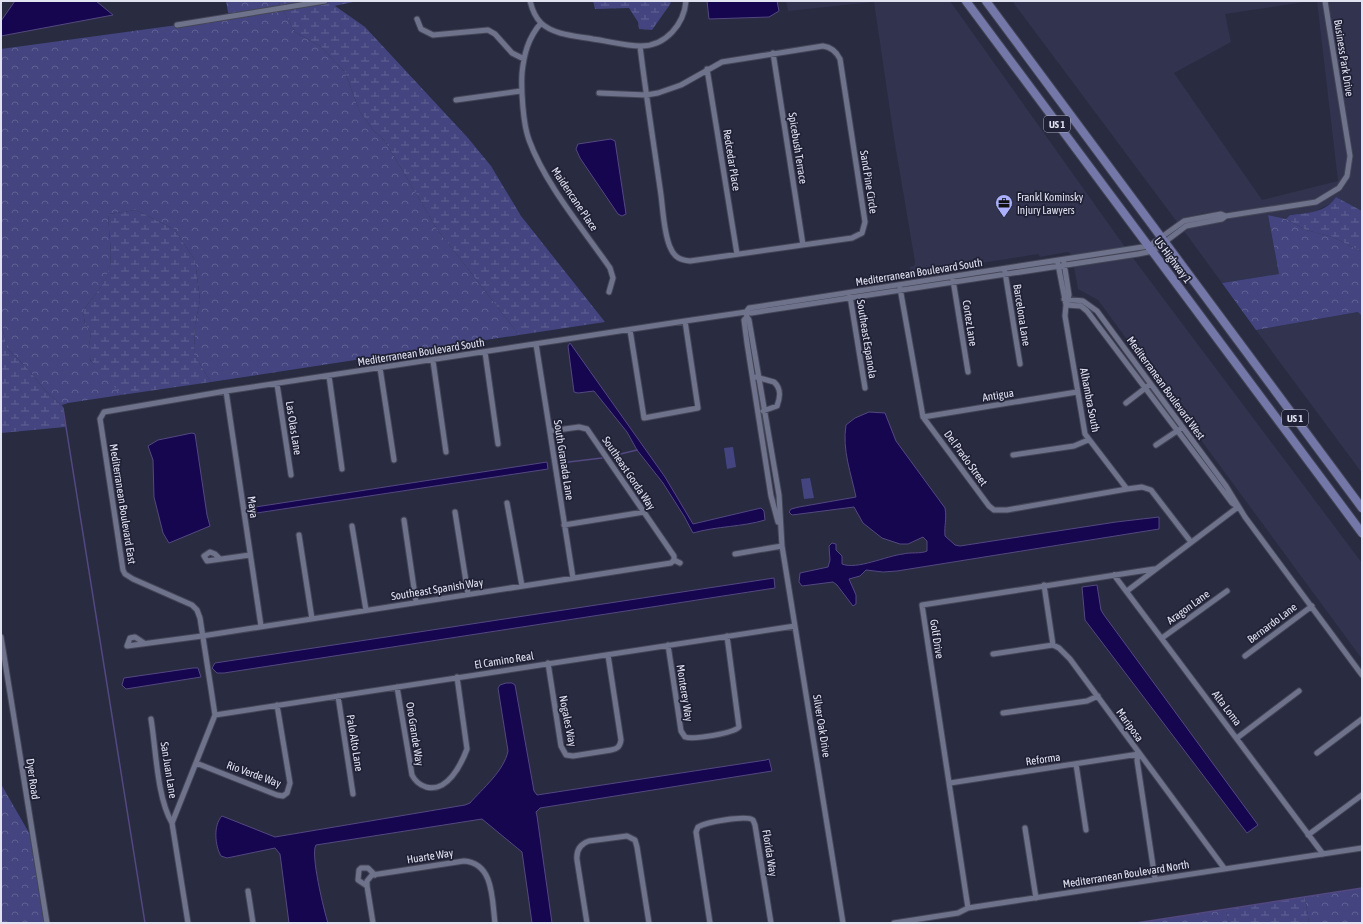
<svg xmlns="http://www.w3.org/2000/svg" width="1363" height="924" viewBox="0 0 1363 924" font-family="'Asap Condensed',sans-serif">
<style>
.built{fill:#31334f}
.green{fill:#444580}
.forest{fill:url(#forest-crowns)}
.wetland{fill:url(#wetland-marsh)}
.water{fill:#16064f;stroke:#534880}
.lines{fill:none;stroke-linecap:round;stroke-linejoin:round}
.stream{stroke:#534880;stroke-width:1.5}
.street-casing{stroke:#444557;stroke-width:7}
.primary-casing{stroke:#444557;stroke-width:10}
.street{stroke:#6f728b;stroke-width:5}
.primary{stroke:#7478a8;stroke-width:8}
.labels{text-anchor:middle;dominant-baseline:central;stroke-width:3.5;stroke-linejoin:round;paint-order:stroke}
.shield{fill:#202136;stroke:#a7a9b9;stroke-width:1}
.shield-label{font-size:10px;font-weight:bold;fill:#e1e3f1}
.street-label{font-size:11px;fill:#e1e3f1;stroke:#202136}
.poi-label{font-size:11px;fill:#e1e3f1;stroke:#202136;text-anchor:start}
</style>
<defs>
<pattern id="forest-crowns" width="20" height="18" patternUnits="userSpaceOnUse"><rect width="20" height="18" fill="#444580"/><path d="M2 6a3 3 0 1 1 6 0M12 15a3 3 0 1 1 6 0" fill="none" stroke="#5f6092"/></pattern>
<pattern id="wetland-marsh" width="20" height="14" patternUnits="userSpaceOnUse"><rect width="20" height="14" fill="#444580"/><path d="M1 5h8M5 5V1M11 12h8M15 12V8" fill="none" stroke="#5f6092"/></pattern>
</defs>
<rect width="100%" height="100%" fill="#292b41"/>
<path class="built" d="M786,1H950L1125,247L1072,255L1068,252L1040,257L1038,254L911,274L910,267L914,266L915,262L894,138L874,2L788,11Z
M1012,1H1311L1225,14L1231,42L1174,73L1262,200L1338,181L1317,1H1362V211L1336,197L1332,203L1312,213L1290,215L1286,219L1268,215L1279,274L1222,283L1184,231L1187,229L1228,220L1230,217L1227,212L1205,213L1183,218L1177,222Z
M1133,258L1362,563V659L1098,300L1078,289L1074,267Z
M1359,312L1362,316V473L1256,330Z"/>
<path class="green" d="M733,447L736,467L727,469L724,448Z
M810,478L814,498L804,499L801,479Z"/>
<path class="forest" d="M226,1H278L295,32L320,46L345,72L359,110L373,130L385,141L437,229L519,335L211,382L194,355L195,325L200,300L195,260L174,229L136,210L109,214C107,232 114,251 109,270C105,285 92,298 83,311L85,324L91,333L89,346L90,360L111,381L121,395L68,403L62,405L63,407L44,389L28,369L7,348L1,322V49L229,18Z
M328,1H358L334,6Z
M1268,215L1286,219L1306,230L1333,237L1362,252V316L1358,312L1256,330L1222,283L1279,274Z
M1,784L32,838L44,923H1Z
M1362,888V923H1309L1305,897Z
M1222,910L1226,912L1229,923H1138Z"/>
<path class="wetland" d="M278,1H328L365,27L468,138L491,166L521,216L605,322L519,335L437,229L385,141L373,130L359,110L345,72L320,46L295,32Z
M593,1H669L671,3L652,30L639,29L638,22L629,8L595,9Z
M1336,197L1362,211V252L1333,237L1306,230L1286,219L1290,215C1307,213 1326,213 1336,197Z
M136,210L174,229L195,260L200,300L195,325L194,355L211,382L121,395C116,388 91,362 90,359C87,350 90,341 91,333L85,324L83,311C92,298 105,285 109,269C114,251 107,232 109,214Z
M1,322L7,348L28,369L44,389L63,407L65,427L1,433Z
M1305,897L1309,923H1229L1226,912L1222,910Z"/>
<path class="water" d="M15,1H96L113,15L1,36V21Z
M707,1H777L779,11L769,17L709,19Z
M611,139L615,141L626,214L622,216L618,214L580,158L576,149L578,144Z
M570,343L665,477L693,524L761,508L764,511L765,520C742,527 717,526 693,533L684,516L663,483L637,450L627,432L594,391L578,393L574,392L568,346Z
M869,412L885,413L896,441L945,508C947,520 944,525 945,536L955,545L960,546L1116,522L1159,517V529L897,571L883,572L866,570L860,576L849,579L856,595V604L853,606L837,585L833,582L802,586L799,582L800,573L828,567L830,560L829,546L832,543L836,544V550L842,556V564C857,570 886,556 903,554C910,552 921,554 927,551V541L923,537L908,544H900L882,538L863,523L854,507L792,515L789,512L791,509L799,507L856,497C851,473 842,450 846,425L855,418Z
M192,433L195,434L207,515L210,526L169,543L163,533L154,497L153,460L148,446L158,440Z
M547,462L548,469L250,514L249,508Z
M774,578L775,588L224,673H217L212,668L215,663Z
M1097,585L1101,610L1104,615L1258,825L1247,833L1085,620L1082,587Z
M193,668H198L201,677L126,689L122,685L124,678Z
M506,683H512L515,685L534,791L537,795L766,760L769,759L772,771L540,808L536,812L537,816L552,923H532L522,852L482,819L316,845C310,853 324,911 328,923H289L280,854L275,848L227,858L221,856C215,846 213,825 222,816L275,837L465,805L470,803C483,788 504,771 508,751L498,688L500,685Z"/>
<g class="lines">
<path class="stream" d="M63,408L145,923
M612,456L637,450
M560,463L602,458
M1136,923L1362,888"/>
<defs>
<path id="street" d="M530,1C532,9 535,17 541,23C554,35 576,36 593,39C608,41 625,46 641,46C666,46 684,24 686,1
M417,19L421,29L433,35L488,30L495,34L512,53L524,59
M541,23C528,38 524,54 522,73C521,90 523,124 529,140C545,184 583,229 610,268L613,278L609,292
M177,25L325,1
M773,53L803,245
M707,69L737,254
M599,93L646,95L658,93L681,85L722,62L823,46C831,47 836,51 840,59L865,222L862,233L852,238L690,261C681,260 675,258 671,249C664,236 663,210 661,195C654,145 646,96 640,46
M456,100L521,91
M1064,263L1069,295L1066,305L1081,306L1087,311L1232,503L1238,507
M1058,264L1066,305L1065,316L1085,434L1127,489L1142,487L1151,490L1191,542
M1005,272L1020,364
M953,280L968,372
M900,288L923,417L989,506L994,510H1007L1127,489
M850,296L865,388
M1064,299L1083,301L1097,311L1226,486L1245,517L1362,675
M746,312L747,317L749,320L779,495L782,546L843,923
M746,312L749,308L1149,246L1184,221L1221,214L1226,216
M747,317L744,320L747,343L771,496L778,522
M630,330L644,418L698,408L685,321
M536,344L573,578
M485,352L498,444
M433,361L446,452
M380,368L394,460
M329,376L342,469
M756,377L774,382C782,389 780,398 777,406L763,411
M277,384L291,475
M226,391L261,626
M1126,403L1148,386
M923,417L1077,392
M550,431L579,427L587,429L674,556V560
M1156,445L1180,429
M1013,455L1074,446L1088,440
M507,503L522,586
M455,512L468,594
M404,520L416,602
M564,525L644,512
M352,526L366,610
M299,535L312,619
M735,554L782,546
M220,559L215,554L210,552L204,556L207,561L250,555
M674,560L680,563
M1114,575L1323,854
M1044,585L1053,645L1059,648L1070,659L1224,868
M1127,591L1238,507
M1,637L47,923
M1162,638L1227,591
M144,643L135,637L130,638L127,646L202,636L671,563L674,560
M668,645L681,731L685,737C694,740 734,733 739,727L727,636
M993,654L1053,645
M1245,656L1312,606
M548,663L561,746L566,755L573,756L611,750C617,749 620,747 621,740L608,655
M397,687L412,775C415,781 420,785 426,787C447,793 461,765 467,749L457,677
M338,696L353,794
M1003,713L1087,701L1098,696
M215,715L795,626
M151,719C156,749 157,798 172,823
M1237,738L1299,691
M1317,753L1362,719
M1139,754L1137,760L1155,879
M196,763L277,795L283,796L287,793L290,783L277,705
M1076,764L1086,830
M950,783L1139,754
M1025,828L1036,898
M1308,835L1362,795
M367,886L358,880L359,870L361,868H368L375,875
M248,891L253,923
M968,908L922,605L1154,569
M188,923L172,823L215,715L200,618L197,610L192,605L133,579L125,574L123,570L101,425L100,419L104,412L226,391L685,321L746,312L751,313L1138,254L1153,251L1186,226L1222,219L1226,216L1316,202L1339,188L1347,176L1350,156L1325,1
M373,923L367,886V881L372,875L464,861C494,863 492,900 495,923
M587,923L577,860C576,850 580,844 589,841L627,836L635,840L637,847L649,923
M710,923L696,832L698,827C706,822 746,815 753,820L755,825L771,923
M894,923L958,913L968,908L1362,848"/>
<path id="primary" d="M966,1L1362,533
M986,1L1362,508"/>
</defs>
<use href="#street" class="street-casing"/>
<use href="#primary" class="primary-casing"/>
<use href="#street" class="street"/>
<use href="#primary" class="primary"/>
</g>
<defs>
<symbol id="office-pin" viewBox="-11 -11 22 30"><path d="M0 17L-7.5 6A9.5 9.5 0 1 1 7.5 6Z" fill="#aab0fb" stroke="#202136"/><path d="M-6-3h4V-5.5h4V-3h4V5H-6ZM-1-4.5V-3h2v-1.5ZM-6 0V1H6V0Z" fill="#111"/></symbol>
</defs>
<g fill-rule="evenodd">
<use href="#office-pin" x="994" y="193" width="20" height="27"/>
</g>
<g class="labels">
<g class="shield">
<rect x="1044" y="116" width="26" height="16" rx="3"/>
<rect x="1282" y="410" width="26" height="16" rx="3"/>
</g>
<g class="shield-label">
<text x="1057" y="124">US 1</text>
<text x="1295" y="418">US 1</text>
</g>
<g class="street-label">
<text transform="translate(1344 58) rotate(81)">Business Park Drive</text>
<text transform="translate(798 148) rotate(81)">Spicebush Terrace</text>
<text transform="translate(732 160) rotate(81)">Redcedar Place</text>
<text transform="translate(869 182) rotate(81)">Sand Pine Circle</text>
<text transform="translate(575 199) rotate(56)">Maidencane Place</text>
<text transform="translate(1173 260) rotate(53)">US Highway 1</text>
<text transform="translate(919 272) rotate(-9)">Mediterranean Boulevard South</text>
<text transform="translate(1022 315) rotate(81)">Barcelona Lane</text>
<text transform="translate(970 323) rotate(81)">Cortez Lane</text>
<text transform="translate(867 339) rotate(81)">Southeast Espanola</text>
<text transform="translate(421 352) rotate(-9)">Mediterranean Boulevard South</text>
<text transform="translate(1166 388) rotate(54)">Mediterranean Boulevard West</text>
<text transform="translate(998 395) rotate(-9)">Antigua</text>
<text transform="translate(1090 400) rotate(79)">Alhambra South</text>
<text transform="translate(294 428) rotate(81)">Las Olas Lane</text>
<text transform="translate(966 458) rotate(54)">Del Prado Street</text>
<text transform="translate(564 460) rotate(81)">South Granada Lane</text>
<text transform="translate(629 473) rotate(56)">Southeast Gorda Way</text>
<text transform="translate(123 504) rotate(81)">Mediterranean Boulevard East</text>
<text transform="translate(253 507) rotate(82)">Maya</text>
<text transform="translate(437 589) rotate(-9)">Southeast Spanish Way</text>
<text transform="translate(1188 607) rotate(-36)">Aragon Lane</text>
<text transform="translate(1272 623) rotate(-37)">Bernardo Lane</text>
<text transform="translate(937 639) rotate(81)">Golf Drive</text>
<text transform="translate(504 660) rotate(-9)">El Camino Real</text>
<text transform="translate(685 693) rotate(81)">Monterey Way</text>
<text transform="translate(1227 708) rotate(53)">Alta Loma</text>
<text transform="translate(568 721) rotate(79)">Nogales Way</text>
<text transform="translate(1130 725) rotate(54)">Mariposa</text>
<text transform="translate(822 726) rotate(81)">Silver Oak Drive</text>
<text transform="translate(415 734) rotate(81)">Oro Grande Way</text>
<text transform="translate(355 743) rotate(81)">Palo Alto Lane</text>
<text transform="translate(1043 759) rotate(-8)">Reforma</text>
<text transform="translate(169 770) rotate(81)">San Juan Lane</text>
<text transform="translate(254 774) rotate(20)">Rio Verde Way</text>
<text transform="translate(33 779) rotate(82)">Dyer Road</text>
<text transform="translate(770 853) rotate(81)">Florida Way</text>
<text transform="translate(430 856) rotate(-9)">Huarte Way</text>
<text transform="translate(1126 874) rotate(-9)">Mediterranean Boulevard North</text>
</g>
<g class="poi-label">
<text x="1017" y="197">Frankl Kominsky<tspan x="1017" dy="13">Injury Lawyers</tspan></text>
</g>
</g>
<rect width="1363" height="924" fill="none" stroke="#e1e3f1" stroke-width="4"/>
</svg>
